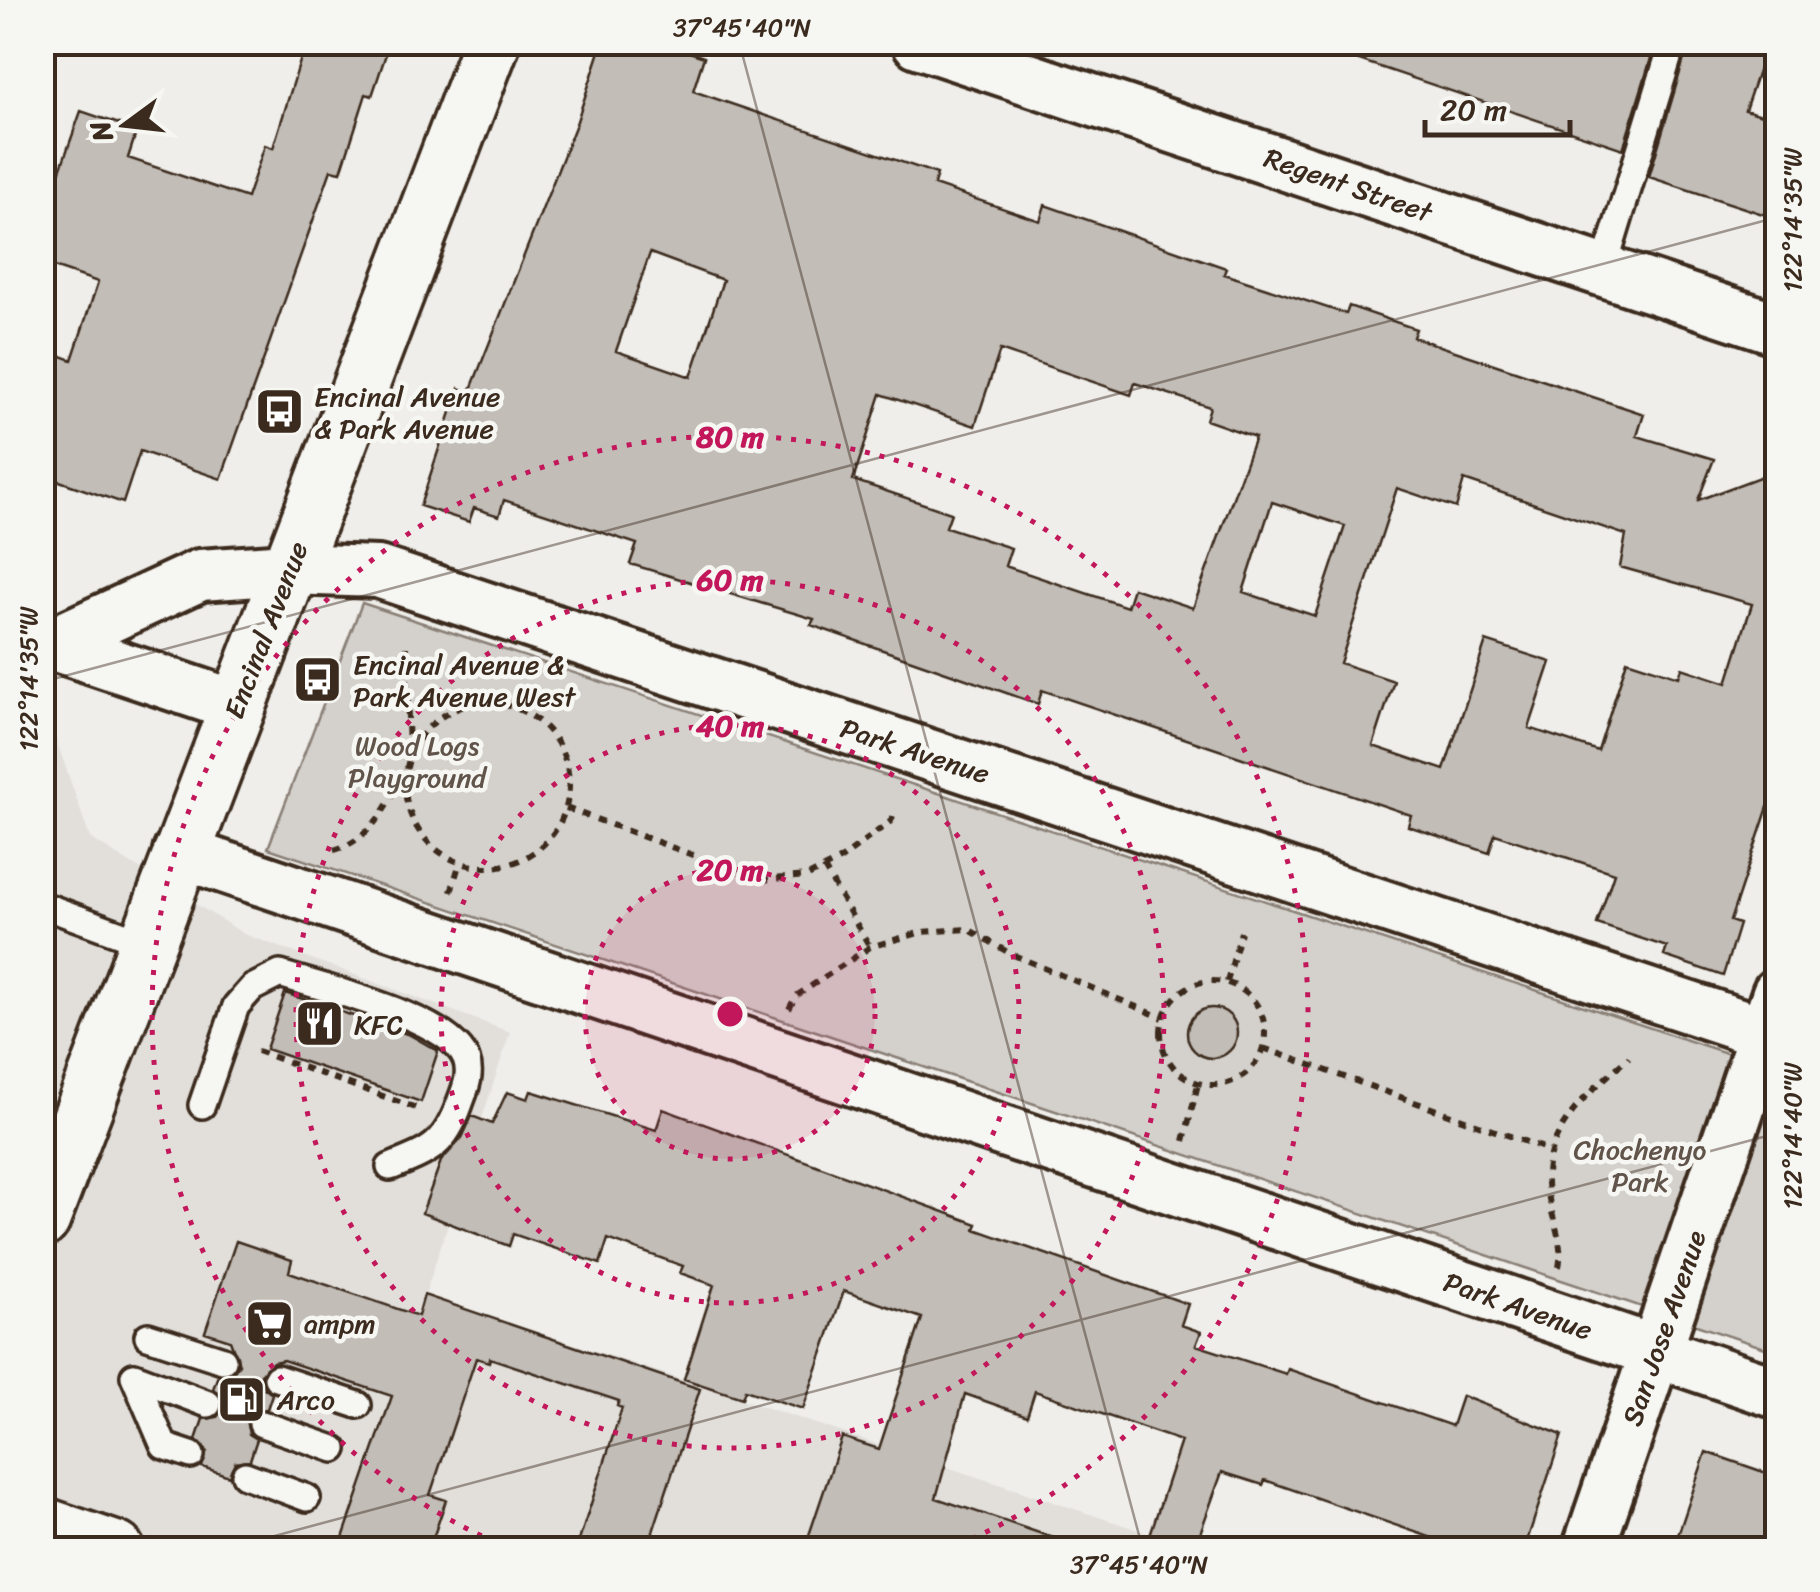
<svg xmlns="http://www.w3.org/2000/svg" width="1820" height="1592" viewBox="0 0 1820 1592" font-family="Sriracha,sans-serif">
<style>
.built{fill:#e2dfdb}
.green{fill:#d4d1cc;stroke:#887e75;stroke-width:2.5}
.building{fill:#c2bdb7;stroke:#3b2a1e;stroke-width:2.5;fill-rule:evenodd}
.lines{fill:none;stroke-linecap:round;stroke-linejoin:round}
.service-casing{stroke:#3b2a1e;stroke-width:32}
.minor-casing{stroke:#3b2a1e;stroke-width:58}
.secondary-casing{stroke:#3b2a1e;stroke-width:62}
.primary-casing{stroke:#3b2a1e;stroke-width:62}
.path{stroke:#3b2a1e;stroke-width:6;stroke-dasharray:8 8;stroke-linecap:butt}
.service{stroke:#f6f6f2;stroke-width:25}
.minor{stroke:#f6f6f2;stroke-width:50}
.secondary{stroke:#f6f6f2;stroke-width:55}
.primary{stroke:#f6f6f2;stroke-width:55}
.ticks{fill:none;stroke:#3b2a1e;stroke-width:2.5;stroke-opacity:0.45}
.ring{fill:none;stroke:#c2185b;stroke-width:5;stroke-dasharray:5 10}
.labels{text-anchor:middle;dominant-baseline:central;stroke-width:9;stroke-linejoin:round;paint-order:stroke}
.street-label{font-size:28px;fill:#3b2a1e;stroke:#f6f6f2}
.poi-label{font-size:28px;fill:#3b2a1e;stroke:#f6f6f2;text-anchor:start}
.park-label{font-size:28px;fill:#61544a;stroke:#f6f6f2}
.centre{fill:#c2185b;stroke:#f6f6f2;stroke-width:5}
.ring-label{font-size:30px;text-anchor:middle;font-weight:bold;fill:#c2185b;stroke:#f6f6f2;stroke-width:9;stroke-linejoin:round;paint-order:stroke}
.neatline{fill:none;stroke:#3b2a1e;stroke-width:4}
.ticks-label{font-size:25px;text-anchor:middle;fill:#3b2a1e}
</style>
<rect width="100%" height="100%" fill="#efeeea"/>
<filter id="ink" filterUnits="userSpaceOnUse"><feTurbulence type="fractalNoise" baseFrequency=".01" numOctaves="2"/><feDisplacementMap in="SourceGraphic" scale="20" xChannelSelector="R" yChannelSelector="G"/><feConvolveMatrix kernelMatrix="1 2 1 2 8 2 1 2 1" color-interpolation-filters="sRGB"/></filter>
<g filter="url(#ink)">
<path class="built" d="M43,714L48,716L90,838L244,934L510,1032L425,1295L1196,1549L43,1550Z"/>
<path class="green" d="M362,603L1778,1070L1777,1352L268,848Z"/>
<path class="building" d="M306,42H390L372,96L366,94L341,172L331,170L221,479L140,451L123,503L42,475V349L72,360L98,282L42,263V221L81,111L137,130L128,158L247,198L265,145L273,148Z
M603,42H660L704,57L693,91L937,174L934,185L1040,221L1045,205L1226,268L1224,274L1346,314L1349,306L1416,329L1413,337L1644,414L1637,436L1714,459L1698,500L1778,470V809L1768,807L1730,921L1739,924L1723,976L1664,956L1667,947L1597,924L1614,873L1495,834L1489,853L1408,826L1411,815L1042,690L1038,704L811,625L814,619L630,564L637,544L504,500L499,516L474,508L469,522L420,506L459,388L470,392L576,124ZM650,253L723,280L691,377L616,351ZM1000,350L1131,395L1135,383L1210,407L1206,420L1255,437L1193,608L1133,588L1127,607L1005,566L1011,548L946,527L951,513L853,480L881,394L975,426ZM1464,480L1626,535L1620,567L1752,604L1727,683L1682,668L1679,677L1627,660L1598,751L1529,728L1551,662L1486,641L1444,770L1373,746L1394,681L1340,663L1397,488L1456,508ZM1272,502L1345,526L1315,616L1243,592Z
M1330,42H1656L1623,149L1329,50Z
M1689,42H1768L1745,110L1778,120V219L1649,177Z
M285,993L410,1035L438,1051L421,1102L266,1049Z
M1187 1033a25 25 0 1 1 50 0a25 25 0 1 1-50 0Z
M531,1091L656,1130L663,1109L977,1224L975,1229L1188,1304L1181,1325L1201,1332L1196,1345L1286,1374L1288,1369L1452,1426L1462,1396L1562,1435L1524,1550H1467L1265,1480L1263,1485L1222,1472L1194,1550H1145L1181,1441L1035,1391L1027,1416L965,1394L936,1498L1069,1543L1068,1550H804L842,1437L879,1449L922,1318L844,1291L803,1409L745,1390L742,1398L684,1379L714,1285L680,1273L683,1266L608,1239L600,1264L513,1234L509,1246L422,1213L441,1161L462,1138L472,1116L492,1124L507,1092L528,1099Z
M236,1241L292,1260L289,1272L418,1316L424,1295L700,1389L647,1550H576L622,1408L617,1406L619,1401L490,1358L489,1362L476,1358L430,1495L446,1500L429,1550H378L343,1538L392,1396L283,1360L273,1362L261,1374L264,1388L272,1394L267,1409L252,1411L246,1420L249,1434L257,1439L250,1460L235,1462L229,1476L202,1467L207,1451L196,1440L203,1419L217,1417L223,1409L221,1395L213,1389L218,1375L233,1373L239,1364L230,1340L205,1332Z
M1706,1452L1778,1477V1550H1673Z"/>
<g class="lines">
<defs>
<path id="service" d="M1603,271L1673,42
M42,905L145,943
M202,1105L236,1006L252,988L280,974C323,988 449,1017 466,1059C472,1075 465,1089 460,1103C445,1146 430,1151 390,1167
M148,1336L223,1360
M134,1376L164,1446L191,1455
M134,1376L208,1404
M277,1378L358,1405
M262,1424L334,1449
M245,1475L307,1498"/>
<path id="minor" d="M918,42L1778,329
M42,641L236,706
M51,644L200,575L288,569L378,572L1778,1037
M179,852L1778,1393
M1588,1550L1778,993"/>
<path id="secondary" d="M42,1525L116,1550"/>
<path id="primary" d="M42,1219L492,42"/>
</defs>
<use href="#service" class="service-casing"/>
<use href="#minor" class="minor-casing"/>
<use href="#secondary" class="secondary-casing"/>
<use href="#primary" class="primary-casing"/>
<path class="path" d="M406,647L409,755
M405 785a82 82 0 1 1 164 0a82 82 0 1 1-164 0Z
M566,808L760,880L808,876L841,859L891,821L896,811
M334,850C372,839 385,808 404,775
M824,868L870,947
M451,892L460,862
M1161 1033a52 52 0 1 1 104 0a52 52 0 1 1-104 0Z
M1227,982L1241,932
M789,1009L796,996L870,947L922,932L968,929L1011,954L1163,1018
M1263,1048L1549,1150
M257,1051L419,1109
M1184,1141L1198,1084
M1559,1267C1564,1243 1553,1222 1549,1199C1536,1135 1586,1095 1629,1057"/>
<use href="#service" class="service"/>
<use href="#minor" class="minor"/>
<use href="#secondary" class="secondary"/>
<use href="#primary" class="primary"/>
</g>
</g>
<path class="ticks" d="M739,42L1143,1550M42,682L1778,217M222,1550L1778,1133"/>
<circle cx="730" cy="1014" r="145" fill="#c2185b" fill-opacity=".12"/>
<g class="ring">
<circle cx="730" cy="1014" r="145"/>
<circle cx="730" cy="1014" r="289"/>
<circle cx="730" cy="1014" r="434"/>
<path d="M509 1548A578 578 0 1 1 951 1548"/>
</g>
<defs>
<symbol id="bus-square" viewBox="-11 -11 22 22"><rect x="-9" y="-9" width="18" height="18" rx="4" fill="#3b2a1e" stroke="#f6f6f2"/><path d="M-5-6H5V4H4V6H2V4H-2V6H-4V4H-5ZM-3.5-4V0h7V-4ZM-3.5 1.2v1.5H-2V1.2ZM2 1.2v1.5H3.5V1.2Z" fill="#fff"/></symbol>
<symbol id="restaurant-square" viewBox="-11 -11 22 22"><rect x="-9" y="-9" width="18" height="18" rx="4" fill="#3b2a1e" stroke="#f6f6f2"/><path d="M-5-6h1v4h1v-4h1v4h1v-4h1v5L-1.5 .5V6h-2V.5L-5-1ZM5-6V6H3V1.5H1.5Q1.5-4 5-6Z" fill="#fff"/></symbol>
<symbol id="supermarket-square" viewBox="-11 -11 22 22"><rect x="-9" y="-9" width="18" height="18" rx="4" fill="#3b2a1e" stroke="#f6f6f2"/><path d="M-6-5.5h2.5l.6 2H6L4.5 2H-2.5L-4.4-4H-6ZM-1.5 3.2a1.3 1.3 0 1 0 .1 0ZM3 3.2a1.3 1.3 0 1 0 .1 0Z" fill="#fff"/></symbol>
<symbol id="fuel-square" viewBox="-11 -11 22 22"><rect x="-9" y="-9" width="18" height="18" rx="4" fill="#3b2a1e" stroke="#f6f6f2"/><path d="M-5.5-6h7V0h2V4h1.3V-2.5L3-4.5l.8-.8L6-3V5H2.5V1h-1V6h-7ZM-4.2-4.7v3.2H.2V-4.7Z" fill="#fff"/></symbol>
</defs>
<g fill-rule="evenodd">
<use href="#bus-square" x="252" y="384" width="55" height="55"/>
<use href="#bus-square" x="290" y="652" width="55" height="55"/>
<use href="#restaurant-square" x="292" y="996" width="55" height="55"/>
<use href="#supermarket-square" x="242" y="1296" width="55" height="55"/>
<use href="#fuel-square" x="214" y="1372" width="55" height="55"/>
</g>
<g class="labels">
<g class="street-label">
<text transform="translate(1348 185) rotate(19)">Regent Street</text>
<text transform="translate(266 630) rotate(-69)">Encinal Avenue</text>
<text transform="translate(915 751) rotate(18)">Park Avenue</text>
<text transform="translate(1518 1306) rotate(19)">Park Avenue</text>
<text transform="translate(1664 1328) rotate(-71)">San Jose Avenue</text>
</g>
<g class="poi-label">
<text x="314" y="396">Encinal Avenue<tspan x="314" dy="32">&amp; Park Avenue</tspan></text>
<text x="353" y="664">Encinal Avenue &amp;<tspan x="353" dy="32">Park Avenue West</tspan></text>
<text x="354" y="1024">KFC</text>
<text x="304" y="1323">ampm</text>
<text x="277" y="1399">Arco</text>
</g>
<g class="park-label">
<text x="417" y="745">Wood Logs<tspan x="417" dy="32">Playground</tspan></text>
<text x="1640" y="1149">Chochenyo<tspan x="1640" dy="32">Park</tspan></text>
</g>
</g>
<circle cx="730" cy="1014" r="15" class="centre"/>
<g class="ring-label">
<text x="730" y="447">80 m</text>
<text x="730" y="590">60 m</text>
<text x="730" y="736">40 m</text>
<text x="730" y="880">20 m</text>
</g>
<rect width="1820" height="1592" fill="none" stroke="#f6f6f2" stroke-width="110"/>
<g transform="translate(125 125) rotate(255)" stroke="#f6f6f2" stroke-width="8" paint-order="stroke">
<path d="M0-8L18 38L0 25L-18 38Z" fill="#3b2a1e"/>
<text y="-15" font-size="28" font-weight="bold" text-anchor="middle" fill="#3b2a1e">N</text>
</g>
<path d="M1425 120v15h145v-15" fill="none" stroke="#3b2a1e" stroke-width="5"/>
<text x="1440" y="120" font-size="30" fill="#3b2a1e" stroke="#f6f6f2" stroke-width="8" paint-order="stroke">20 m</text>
<rect x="55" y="55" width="1710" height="1482" class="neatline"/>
<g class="ticks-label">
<text x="742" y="36">37°45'40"N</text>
<text transform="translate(1792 220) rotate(-90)" y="9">122°14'35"W</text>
<text transform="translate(28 679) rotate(-90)" y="9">122°14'35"W</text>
<text transform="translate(1792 1136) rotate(-90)" y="9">122°14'40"W</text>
<text x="1139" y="1573">37°45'40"N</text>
</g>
</svg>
